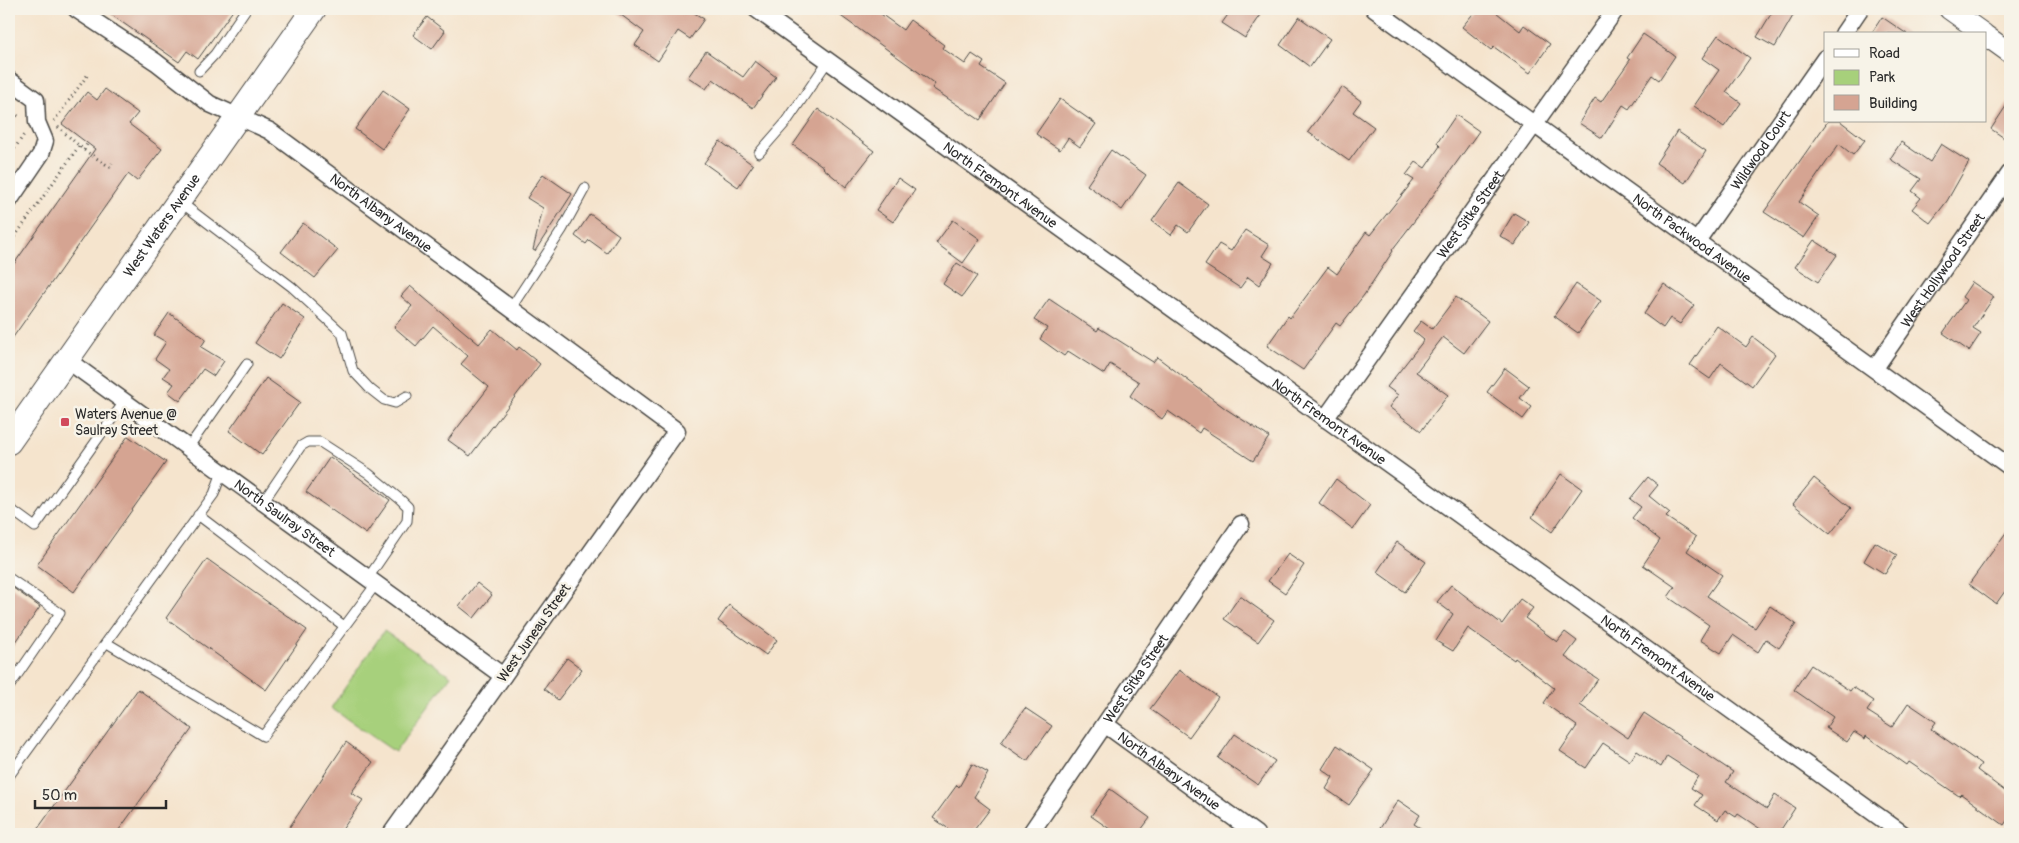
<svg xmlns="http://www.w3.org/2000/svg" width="2019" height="843" viewBox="0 0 2019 843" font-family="Pangolin,sans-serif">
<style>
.green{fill:#a7d07b;stroke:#697e53}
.building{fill:#d5a492}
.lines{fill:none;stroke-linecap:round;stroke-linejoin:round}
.service-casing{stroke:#494743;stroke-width:11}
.minor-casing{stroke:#494743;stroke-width:19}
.tertiary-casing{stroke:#494743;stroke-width:22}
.secondary-casing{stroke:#494743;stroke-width:26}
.path{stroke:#494743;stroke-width:3;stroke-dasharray:1 4;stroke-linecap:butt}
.service{stroke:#fff;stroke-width:9}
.minor{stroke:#fff;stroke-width:16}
.tertiary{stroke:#fff;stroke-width:20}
.secondary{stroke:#fff;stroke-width:24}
.poi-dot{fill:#d1495b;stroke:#f7f3e8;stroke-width:2}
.labels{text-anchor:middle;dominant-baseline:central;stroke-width:5;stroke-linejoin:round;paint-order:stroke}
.street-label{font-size:14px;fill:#2b2b2b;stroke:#f7f3e8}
.poi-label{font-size:14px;fill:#2b2b2b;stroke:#f7f3e8;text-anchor:start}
</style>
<rect width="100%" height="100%" fill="#f7f3e8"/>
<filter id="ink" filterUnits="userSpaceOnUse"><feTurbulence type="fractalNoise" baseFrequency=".02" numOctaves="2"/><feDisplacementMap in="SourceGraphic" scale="10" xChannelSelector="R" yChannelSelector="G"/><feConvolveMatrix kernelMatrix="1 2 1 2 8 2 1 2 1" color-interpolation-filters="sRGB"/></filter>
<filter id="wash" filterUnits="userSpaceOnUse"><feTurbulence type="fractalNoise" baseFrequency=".0096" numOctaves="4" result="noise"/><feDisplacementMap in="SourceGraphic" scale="20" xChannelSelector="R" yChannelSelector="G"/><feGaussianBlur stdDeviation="1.12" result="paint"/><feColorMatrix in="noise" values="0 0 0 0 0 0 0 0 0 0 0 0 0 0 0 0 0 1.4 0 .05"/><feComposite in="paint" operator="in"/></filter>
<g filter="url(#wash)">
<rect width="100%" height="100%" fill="#f5e4cd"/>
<path class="green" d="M384,631L451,676L395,752L331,708Z"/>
<g id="blocks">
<path class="building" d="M103,9H234L198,59L187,51L179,62Z
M613,9H688L704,19L690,39L678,31L658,61L635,45L644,32Z
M831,9H874L903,30L910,20L944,45L942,48L965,64L972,54L984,62L981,67L1005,83L980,120L932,88L935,84Z
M1232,9H1265L1245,38L1222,23Z
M1477,9H1492L1520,31L1524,25L1550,44L1530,73L1494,47L1491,50L1462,27Z
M1774,9H1797L1775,47L1757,37Z
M427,17L445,31L432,49L413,35Z
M1299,17L1330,39L1310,67L1280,45Z
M1882,17L1907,34H1871Z
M1643,34L1675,56L1659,80L1652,75L1629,109L1623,105L1602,138L1579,123L1595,98L1601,102L1630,60L1627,58Z
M1718,35L1750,58L1726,92L1741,103L1724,127L1694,106L1719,70L1702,58Z
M706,51L743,77L755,61L776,77L753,108L713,79L706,89L688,77Z
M1342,87L1361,101L1353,112L1374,127L1349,161L1308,132Z
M105,89L138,113L129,124L162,149L137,181L128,174L9,343V271L95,149L62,124L87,92L97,100Z
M383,90L410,109L382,149L355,129Z
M1060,99L1096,124L1080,147L1068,138L1060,150L1036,134Z
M2010,100V142L1991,129Z
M818,109L874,151L846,187L823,168L824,167L793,145Z
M1456,115L1479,131L1422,211L1392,250L1393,251L1364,295L1340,326L1336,323L1303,370L1267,346L1288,316L1290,318L1328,267L1337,274L1366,232L1370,235L1414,180L1406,175L1416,162L1425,168L1440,146L1437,143Z
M1828,121H1840L1865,140L1853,155L1839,144L1799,202L1819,216L1804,238L1764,212Z
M1677,131L1706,151L1685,183L1656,163Z
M720,141L753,165L738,187L704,163Z
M1901,142L1930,162L1941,144L1969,162L1947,201L1930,223L1912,209L1921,198L1912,191L1921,179L1890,159Z
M1111,150L1146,175L1122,210L1087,185Z
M543,174L572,194L535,251L533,250L543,208L527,198Z
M898,178L915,190L893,222L876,210Z
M1179,183L1208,204L1188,232L1178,225L1171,235L1152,221Z
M1514,213L1529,222L1515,245L1500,236Z
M590,214L619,235L607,253L589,240L586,244L575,236Z
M953,220L980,239L963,263L936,243Z
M303,223L338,250L315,278L281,252Z
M1245,230L1269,245L1262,256L1273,263L1259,285L1248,277L1240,288L1205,265L1219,244L1231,251Z
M1814,240L1837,255L1818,282L1795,267Z
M957,263L977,276L962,297L943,284Z
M1972,282L1994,297L1973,328L1981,333L1969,351L1943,333L1966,300L1962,297Z
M1576,284L1601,301L1578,333L1554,316Z
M1664,284L1694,305L1680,324L1670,318L1663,328L1644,314Z
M410,286L479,344L492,329L517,350L519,347L540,364L470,456L448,440L489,387L461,364L468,356L433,326L416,346L394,327L412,306L401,296Z
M1456,297L1488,321L1464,353L1443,337L1416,372L1448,395L1421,431L1389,407L1398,395L1387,387L1424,340L1413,331L1421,321L1432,329Z
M1049,299L1097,331L1099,328L1153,362L1157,357L1226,409L1269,437L1253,461L1202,428L1199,433L1168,411L1162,419L1130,396L1139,382L1110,364L1104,374L1068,351L1064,356L1040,339L1047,328L1034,320Z
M282,303L305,319L279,359L255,343Z
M169,313L206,339L201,347L224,361L214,376L203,369L180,401L168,392L174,384L163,377L169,369L155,359L166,342L154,335Z
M1717,326L1746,347L1753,337L1775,354L1752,386L1721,363L1710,379L1690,365Z
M1505,368L1529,386L1520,398L1532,407L1523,419L1487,392Z
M266,378L300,402L262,455L229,431Z
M128,436L166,462L74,592L37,565Z
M330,457L390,500L366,534L306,492Z
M1561,474L1582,489L1552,532L1532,517Z
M1648,477L1658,485L1649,496L1670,513L1666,517L1696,537L1687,551L1722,575L1707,596L1755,628L1770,606L1796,624L1779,648L1766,639L1758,652L1733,635L1721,653L1700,640L1709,625L1668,597L1675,587L1643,565L1660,540L1632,518L1641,507L1630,499Z
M1814,478L1851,508L1830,534L1793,504Z
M1336,479L1370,505L1353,529L1319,503Z
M2010,527V584L1996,604L1969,584Z
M1397,542L1426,562L1405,592L1377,572Z
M1875,542L1897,555L1885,574L1864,561Z
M1288,554L1304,565L1285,593L1268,581Z
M207,559L307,630L266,690L166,618Z
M477,583L492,595L474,618L459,606Z
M9,585L40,607L9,652Z
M1451,585L1502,624L1520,599L1533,608L1525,618L1557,642L1565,632L1577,641L1565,657L1598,679L1580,705L1628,738L1644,713L1733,772L1726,782L1767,809L1775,795L1795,808L1778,834H1768L1738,814L1736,817L1725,810L1718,820L1695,805L1702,795L1691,788L1698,776L1667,756L1661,767L1637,751L1630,761L1603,743L1586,768L1560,751L1577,726L1544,703L1554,688L1515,658L1514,660L1468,628L1453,651L1436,641L1453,614L1437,602Z
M1240,596L1274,620L1258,642L1224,619Z
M729,605L777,640L766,655L718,621Z
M567,658L582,669L558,700L544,689Z
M1811,665L1850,691L1853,687L1874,701L1867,711L1892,727L1908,703L1936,722L1931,729L1981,764L1977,770L2010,795V816L2004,825L1961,794L1959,796L1909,762L1907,765L1866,736L1865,739L1854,732L1847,742L1826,728L1833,717L1794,690Z
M1179,670L1218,697L1189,737L1150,709Z
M138,689L192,729L116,834H34Z
M1025,708L1052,726L1027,761L1001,743Z
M1235,734L1275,761L1258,785L1218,758Z
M346,742L373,762L351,793L363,800L339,834H285Z
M1337,745L1374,770L1349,805L1326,789L1333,777L1322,769Z
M972,764L988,773L974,797L990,809L971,834H956L933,818L957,785L959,787Z
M1110,789L1150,818L1138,834H1117L1091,816Z
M1398,800L1420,815L1414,824L1430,834H1386L1379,830Z"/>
</g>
</g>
<g filter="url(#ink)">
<use href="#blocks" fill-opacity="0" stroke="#494743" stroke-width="1"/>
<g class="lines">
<defs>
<path id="service" d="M199,71L215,54L246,9
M759,153L787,121L828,61
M179,201L292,287L342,333L353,371L370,389L384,400L395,403L407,396
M511,308L562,230L585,188
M188,448L247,364
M263,502L301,446L308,442H320L368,473L401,500L408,507L407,521L368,578
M9,508L35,527L124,402
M198,515L344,626
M9,578L60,613L9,687
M107,643L263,736L376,584
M9,776L214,494L222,472"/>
<g id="minor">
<path id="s1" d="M76,9L156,62L210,104L270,131L677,431L391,834"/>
<path id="s2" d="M756,9L1903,834"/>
<path id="s3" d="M1374,9L2010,467"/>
<path d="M1843,34L1860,9"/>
<path d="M9,80L36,100L37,122L45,141L41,154L9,201"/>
<path id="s4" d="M1697,241L1825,58"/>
<path id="s5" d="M67,360L503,676"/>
<path id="s6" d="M1875,368L2010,173"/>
<path id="s7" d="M1325,419L1616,9"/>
<path id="s8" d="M1106,725L1256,834"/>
<path id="s9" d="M1030,834L1241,524"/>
</g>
<path id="tertiary" d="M1949,9L1984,34
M1985,35L2010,53"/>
<g id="secondary">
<path id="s10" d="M9,442L314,9"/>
</g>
</defs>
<use href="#service" class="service-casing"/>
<use href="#minor" class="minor-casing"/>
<use href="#tertiary" class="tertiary-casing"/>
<use href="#secondary" class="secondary-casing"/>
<path class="path" d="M9,110L21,118
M54,121L89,73
M58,127L84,150L110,167L112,163
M84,150L87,144
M9,157L25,133
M9,245L79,146"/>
<use href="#service" class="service"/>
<use href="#minor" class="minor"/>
<use href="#tertiary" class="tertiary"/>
<use href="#secondary" class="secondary"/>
</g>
</g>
<rect class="poi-dot" x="60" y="417" width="10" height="10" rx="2.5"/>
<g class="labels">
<g class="street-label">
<text stroke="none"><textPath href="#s4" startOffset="111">Wildwood Court</textPath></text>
<text stroke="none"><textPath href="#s2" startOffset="301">North Fremont Avenue</textPath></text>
<text stroke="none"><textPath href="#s1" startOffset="368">North Albany Avenue</textPath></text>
<text stroke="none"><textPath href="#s7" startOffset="251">West Sitka Street</textPath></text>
<text stroke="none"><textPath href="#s10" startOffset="265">West Waters Avenue</textPath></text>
<text stroke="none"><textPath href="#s3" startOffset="392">North Packwood Avenue</textPath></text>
<text stroke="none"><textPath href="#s6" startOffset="119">West Hollywood Street</textPath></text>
<text stroke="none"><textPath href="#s2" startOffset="706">North Fremont Avenue</textPath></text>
<text stroke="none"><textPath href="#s5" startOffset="269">North Saulray Street</textPath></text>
<text transform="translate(534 633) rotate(-55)">West Juneau Street</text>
<text stroke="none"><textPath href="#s2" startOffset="1111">North Fremont Avenue</textPath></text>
<text stroke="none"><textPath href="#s9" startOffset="188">West Sitka Street</textPath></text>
<text stroke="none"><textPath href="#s8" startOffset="78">North Albany Avenue</textPath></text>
</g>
<g class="poi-label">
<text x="75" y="414">Waters Avenue @<tspan x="75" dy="16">Saulray Street</tspan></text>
</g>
</g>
<rect width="2019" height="843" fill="none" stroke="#f7f3e8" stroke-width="30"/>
<rect x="1824" y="32" width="162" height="90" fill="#f7f3e8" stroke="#a5a39c"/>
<rect x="1834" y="49" width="25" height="8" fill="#ffffff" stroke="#a5a39c"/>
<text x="1869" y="58" font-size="15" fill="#2b2b2b">Road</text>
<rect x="1834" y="70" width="25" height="15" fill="#a7d07b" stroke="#a5a39c"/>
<text x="1869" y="82" font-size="15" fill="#2b2b2b">Park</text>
<rect x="1834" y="95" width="25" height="15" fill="#d5a492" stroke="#a5a39c"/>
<text x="1869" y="108" font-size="15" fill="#2b2b2b">Building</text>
<path d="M35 800v8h131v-8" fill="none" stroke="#2b2b2b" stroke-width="2.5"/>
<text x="42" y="800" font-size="15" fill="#2b2b2b" stroke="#f7f3e8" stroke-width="4" paint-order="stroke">50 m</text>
</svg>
